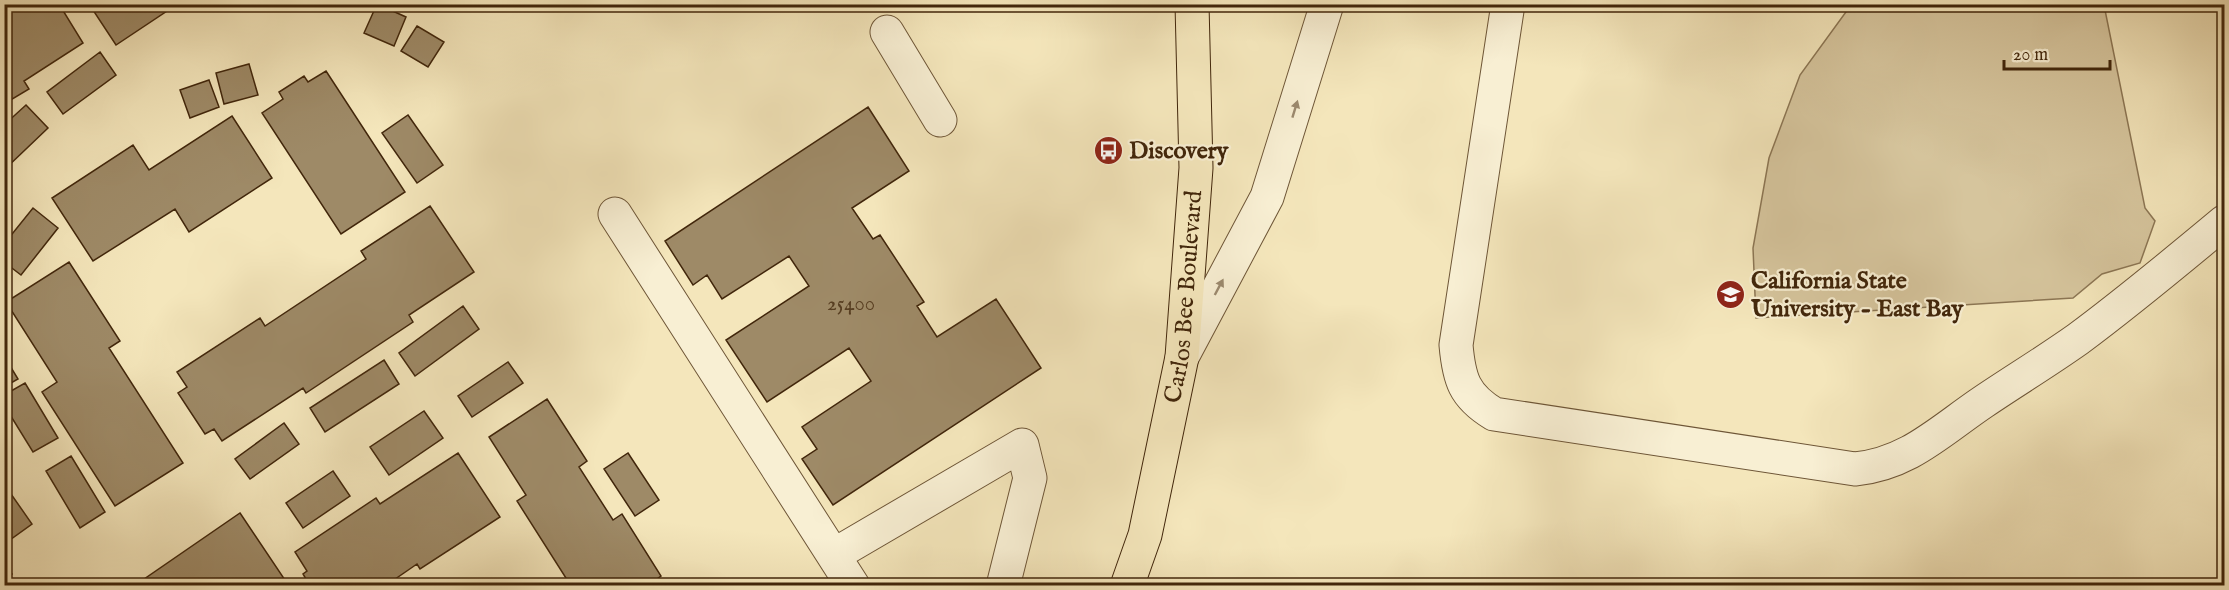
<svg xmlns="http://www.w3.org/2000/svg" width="2229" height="590" viewBox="0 0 2229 590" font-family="'IM FELL English',serif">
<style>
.green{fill:#d6c59d;stroke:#8c7654;stroke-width:1.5}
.building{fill:#9e8a67;stroke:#41260b;stroke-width:1.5}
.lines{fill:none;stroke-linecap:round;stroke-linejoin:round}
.minor-casing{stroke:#6e5637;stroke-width:35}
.major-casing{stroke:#41260b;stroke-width:35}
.minor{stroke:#f8efd3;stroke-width:33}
.major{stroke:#f4e6bb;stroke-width:33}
.oneway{fill:#9c8a6f}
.labels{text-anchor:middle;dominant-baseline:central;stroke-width:4.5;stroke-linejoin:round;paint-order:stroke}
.number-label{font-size:21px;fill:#583f22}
.poi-label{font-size:24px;font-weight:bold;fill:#41260b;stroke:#f8efd3;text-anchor:start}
.street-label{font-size:24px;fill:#41260b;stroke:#f8efd3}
</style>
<rect width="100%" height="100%" fill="#f4e6bb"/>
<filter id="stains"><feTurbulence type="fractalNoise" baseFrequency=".00333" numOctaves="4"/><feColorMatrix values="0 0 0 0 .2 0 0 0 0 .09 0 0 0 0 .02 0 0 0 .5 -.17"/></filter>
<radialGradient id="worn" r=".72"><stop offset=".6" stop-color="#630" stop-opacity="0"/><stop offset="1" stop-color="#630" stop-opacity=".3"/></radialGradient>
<path class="green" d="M1851,5H2104L2145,208L2155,221L2140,263L2102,274L2073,298L1756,318L1753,248L1769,158L1800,75Z"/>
<path class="building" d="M14,4H59L83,43L24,81L29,89L4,104V11Z
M89,4H171L173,7L116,45Z
M377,4L406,17L394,46L364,33Z
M417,26L444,42L428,67L401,51Z
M100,52L116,75L63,114L47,92Z
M249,64L258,95L224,104L216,73Z
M326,71L405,192L341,234L262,113L283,99L279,92L304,76L308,82Z
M209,80L219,107L190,118L180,90Z
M26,105L48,128L4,170V125Z
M868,107L909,171L852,208L873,239L880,235L924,302L917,306L937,337L996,299L1041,368L833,505L802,459L817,449L802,427L871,381L849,348L767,402L726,340L809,286L789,256L722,299L707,275L693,285L665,241Z
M408,115L443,165L417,183L382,133Z
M232,116L272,178L189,232L175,209L93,261L52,198L133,145L149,170Z
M430,206L474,272L409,315L413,322L306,393L303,388L222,441L214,429L205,434L178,393L187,387L177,372L260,318L265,326L366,259L361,251Z
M33,208L58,228L21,275L4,262V244Z
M69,262L120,341L109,348L183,463L115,506L42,392L57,382L6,302Z
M463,306L479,329L415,376L399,353Z
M4,356L18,379L4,387Z
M384,360L399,384L325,432L310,408Z
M508,362L523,383L472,417L458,396Z
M25,383L58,438L33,452L4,405V395Z
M547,399L587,461L579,467L613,520L622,514L661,576L647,586H571L517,501L526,495L489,437Z
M424,411L443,438L389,475L370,447Z
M284,423L299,444L250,479L235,459Z
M458,453L500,517L420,569L417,564L385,586H310L303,574L307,571L295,552L376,498L380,504Z
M628,453L659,500L635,516L604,469Z
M71,456L105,512L80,528L46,471Z
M333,471L350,496L303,528L286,503Z
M4,484L32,524L7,542L4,539Z
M240,513L287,583L283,586H134Z
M4,562L12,574L4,579Z"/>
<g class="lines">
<defs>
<path id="minor" d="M1508,4L1456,345C1459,379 1464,396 1494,414L1855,469C1908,464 1940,431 1983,402C2014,381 2047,361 2078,339C2128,302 2176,262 2224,222
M887,32L940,120
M615,214L853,586
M1182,357L1267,197L1327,4
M834,555L1022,445L1030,478L1003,586"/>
<g id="major">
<path id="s1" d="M1127,586L1145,535L1182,357L1196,168L1192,4"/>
</g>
</defs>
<use href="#minor" class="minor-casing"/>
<use href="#major" class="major-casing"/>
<use href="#minor" class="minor"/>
<use href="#major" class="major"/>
</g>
<defs><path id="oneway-solid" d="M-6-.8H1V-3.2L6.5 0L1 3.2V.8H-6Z" transform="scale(1.5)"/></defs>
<g class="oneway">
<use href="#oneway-solid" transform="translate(1295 109) rotate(-73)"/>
<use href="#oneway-solid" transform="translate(1219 287) rotate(-62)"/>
</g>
<defs>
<symbol id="bus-disc" viewBox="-11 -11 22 22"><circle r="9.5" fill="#8f2418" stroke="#f8efd3"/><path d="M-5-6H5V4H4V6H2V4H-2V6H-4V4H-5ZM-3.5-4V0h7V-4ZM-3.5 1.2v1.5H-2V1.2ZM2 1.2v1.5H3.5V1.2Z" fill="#fff"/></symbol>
<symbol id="university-disc" viewBox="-11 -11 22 22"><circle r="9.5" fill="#8f2418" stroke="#f8efd3"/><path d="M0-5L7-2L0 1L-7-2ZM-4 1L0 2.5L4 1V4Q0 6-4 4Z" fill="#fff"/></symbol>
</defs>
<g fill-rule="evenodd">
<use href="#bus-disc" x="1092" y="134" width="33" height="33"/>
<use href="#university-disc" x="1714" y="278" width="33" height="33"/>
</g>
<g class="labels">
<g class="number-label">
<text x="851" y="304">25400</text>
</g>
<g class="poi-label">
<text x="1129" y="151">Discovery</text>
<text x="1751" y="281">California State<tspan x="1751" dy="28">University - East Bay</tspan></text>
</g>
<g class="street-label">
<text stroke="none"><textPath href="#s1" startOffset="296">Carlos Bee Boulevard</textPath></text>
</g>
</g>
<rect width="2229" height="590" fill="none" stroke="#f4e6bb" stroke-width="24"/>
<rect x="6" y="6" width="2217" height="578" fill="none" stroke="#41260b" stroke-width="3"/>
<rect x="12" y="12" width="2205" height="566" fill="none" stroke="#41260b" stroke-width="1.5"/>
<path d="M2004 60v9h106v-9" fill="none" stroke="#41260b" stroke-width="3"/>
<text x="2013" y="60" font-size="18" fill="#41260b" stroke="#f8efd3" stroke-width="4.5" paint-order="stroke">20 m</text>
<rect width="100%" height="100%" filter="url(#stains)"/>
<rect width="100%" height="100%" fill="url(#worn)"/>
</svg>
